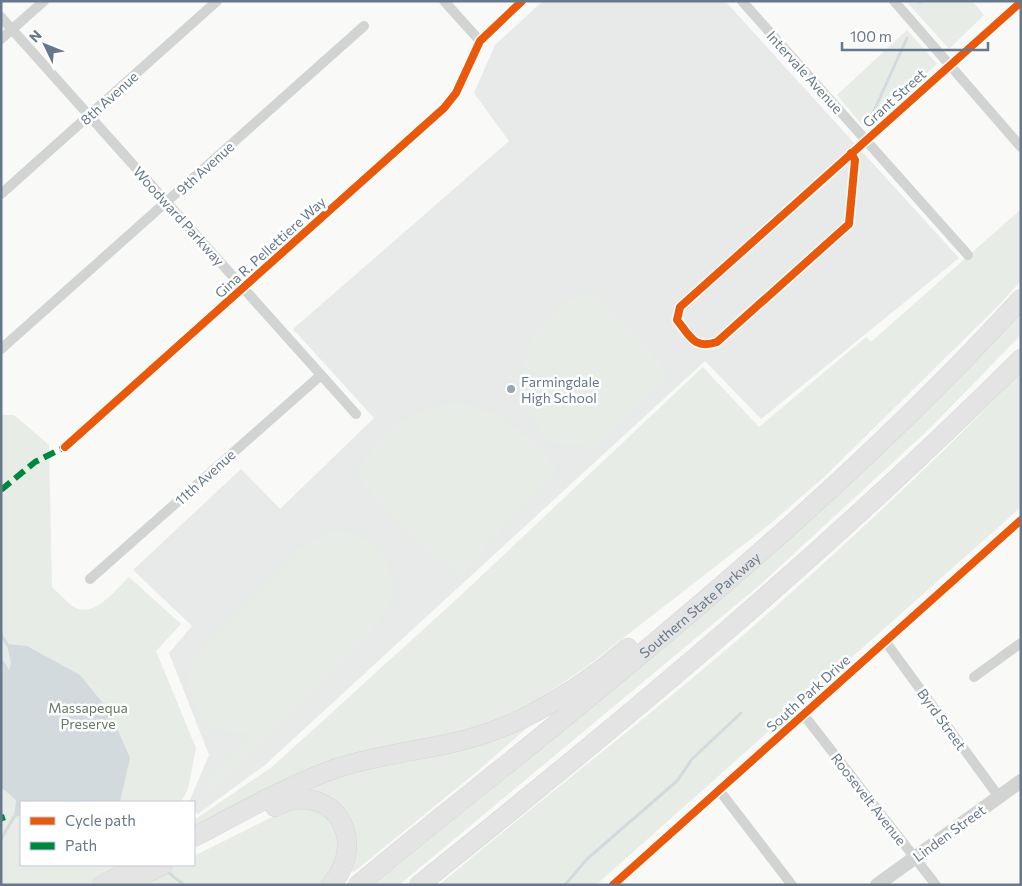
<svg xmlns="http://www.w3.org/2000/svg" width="1022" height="886" viewBox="0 0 1022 886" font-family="Commissioner,sans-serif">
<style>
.built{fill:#e8e9e9}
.green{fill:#e8ece6}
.water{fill:#d3dade}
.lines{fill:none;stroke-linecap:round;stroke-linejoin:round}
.stream{stroke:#d3dade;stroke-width:3}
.motorway-casing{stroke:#d4d5d7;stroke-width:20}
.minor{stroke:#d2d3d3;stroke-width:10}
.tertiary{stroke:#d2d3d3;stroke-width:14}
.motorway{stroke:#e4e4e4;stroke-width:19}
.quiet{stroke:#00873e;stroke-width:6;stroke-dasharray:12 6;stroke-linecap:butt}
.cycleway-casing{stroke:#fff;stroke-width:11}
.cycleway{stroke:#e8590c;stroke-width:8}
.poi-dot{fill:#99a5b2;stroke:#fff;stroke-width:2}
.labels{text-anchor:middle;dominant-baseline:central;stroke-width:5;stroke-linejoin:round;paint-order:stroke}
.street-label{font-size:14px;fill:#66788c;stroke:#fff}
.poi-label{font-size:14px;fill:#66788c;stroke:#fff;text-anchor:start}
.park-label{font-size:14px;fill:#657c61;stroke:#fff}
</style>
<rect width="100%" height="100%" fill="#f9f9f8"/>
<path class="built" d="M543,1H725L959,258L761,419L705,361L265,765L198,814L194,810V802H189L209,755L169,653L192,626L133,570L241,469L280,509L374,418L293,329L509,141L474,93L495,45Z"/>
<path class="green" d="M906,1H972L984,15L949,49Z
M907,30L937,64L868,127L867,125L863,126L837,95Z
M1021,209V281L997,307L823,478L770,524L586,667L528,707L482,727L416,741L194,828V820L272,767L460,596L703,367L759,427L866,337L871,342Z
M592,293L662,366L664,378L593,447L555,443L540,429L529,413L523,370L529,344L563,302Z
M1021,310V335L929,429L761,584L399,885H372Z
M1021,372V507L596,885H439C549,792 665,705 773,609C858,533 942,455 1021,372Z
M459,402L499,415L533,442L557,470L458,576L394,519L356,474C385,428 406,412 459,402Z
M1,415H14L49,445L52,587C59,593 68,604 76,608C96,617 116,589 129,577L181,624L156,651L196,748L188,789L181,802H21V865H152L160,873L177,865H194V856L290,808H312L329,818L340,834L341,859L321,885H1Z
M328,531C341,532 356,533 368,541C388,554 397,581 390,604C386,617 356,645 346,656C301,702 255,748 210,794L204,786L251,734C237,732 222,733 210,725C194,713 185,684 191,665C193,660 199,654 202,649L298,550Z
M526,722L528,727L473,775L354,872L348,870L341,811L286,795L308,786Z"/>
<path class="water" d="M7,644L27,646L80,675L110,712L130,758L120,802H21V815L14,817L16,800L1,787V661H4L9,670L11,664Z"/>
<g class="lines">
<path class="stream" d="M920,1V2
M872,115L907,38
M1,635L9,647
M1,839L14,817L21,811
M169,873L184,885
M565,885L587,859L677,781L692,759L741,713"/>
<defs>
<g id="motorway">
<path d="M275,807C330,778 371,838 331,885"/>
<path d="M194,837C240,813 285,787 334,769C378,754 423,751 468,739C527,723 582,687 628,648"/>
<path d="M130,882L163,865"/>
<path d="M102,885L140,865"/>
<path id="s1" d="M358,885C430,824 504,768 576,708C731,581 885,448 1021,299"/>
<path d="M419,885C629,717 830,549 1021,359"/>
</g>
</defs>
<use href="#motorway" class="motorway-casing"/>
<path class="minor" d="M444,1L480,41
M742,1L968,255
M894,1L1021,147
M1,17L356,414
M1,39L44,1
M851,153L855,160L849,224L717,342C694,350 690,336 677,320L680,307L1021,2
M1,194L217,1
M1,349L364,26
M65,447L444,108L456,93L480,41L522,1
M90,579L321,375
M885,641L999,797
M974,677L1021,643
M803,714L936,885
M719,790L792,885
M613,885L1021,520"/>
<path class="tertiary" d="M877,885L1021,781"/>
<use href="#motorway" class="motorway"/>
<path class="quiet" d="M1,490L35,462L65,447
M1,815L3,821"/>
<defs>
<path id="cycleway" d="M851,153L855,160L849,224L717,342C694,350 690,336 677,320L680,307L1021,2
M65,447L444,108L456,93L480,41L522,1
M613,885L1021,520"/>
</defs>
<use href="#cycleway" class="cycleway-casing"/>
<use href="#cycleway" class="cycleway"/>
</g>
<circle class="poi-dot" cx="511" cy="389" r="5"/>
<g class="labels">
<g class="street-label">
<text transform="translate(805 72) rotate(48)">Intervale Avenue</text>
<text transform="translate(109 98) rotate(-42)">8th Avenue</text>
<text transform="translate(894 98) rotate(-42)">Grant Street</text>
<text transform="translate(205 168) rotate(-42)">9th Avenue</text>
<text transform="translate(179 216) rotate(48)">Woodward Parkway</text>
<text transform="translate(270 247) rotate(-42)">Gina R. Pellettiere Way</text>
<text transform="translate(205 477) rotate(-42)">11th Avenue</text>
<text stroke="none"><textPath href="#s1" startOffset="442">Southern State Parkway</textPath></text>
<text transform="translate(808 693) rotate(-42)">South Park Drive</text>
<text transform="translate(942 719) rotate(54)">Byrd Street</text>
<text transform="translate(869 799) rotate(52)">Roosevelt Avenue</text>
<text transform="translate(949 833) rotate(-36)">Linden Street</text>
</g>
<g class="poi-label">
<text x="521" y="381">Farmingdale<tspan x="521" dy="16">High School</tspan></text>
</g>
<g class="park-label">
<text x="88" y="707">Massapequa<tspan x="88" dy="16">Preserve</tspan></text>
</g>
</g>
<rect width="1022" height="886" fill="none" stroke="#66788c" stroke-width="5"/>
<rect x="20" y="801" width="175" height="65" fill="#ffffff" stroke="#c2c9d1"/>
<rect x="30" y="817" width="25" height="8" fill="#e8590c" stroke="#c2c9d1"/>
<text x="65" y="826" font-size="15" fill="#66788c">Cycle path</text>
<rect x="30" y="842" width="25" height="8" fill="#00873e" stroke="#c2c9d1"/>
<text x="65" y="851" font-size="15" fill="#66788c">Path</text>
<g transform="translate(45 45) rotate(313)" stroke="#ffffff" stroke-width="4" paint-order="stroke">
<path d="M0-4L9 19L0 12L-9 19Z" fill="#66788c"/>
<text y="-8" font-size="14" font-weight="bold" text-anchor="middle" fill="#66788c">N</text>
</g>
<path d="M842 42v8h146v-8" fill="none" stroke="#66788c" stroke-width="2.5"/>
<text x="850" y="42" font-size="15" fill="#66788c" stroke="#ffffff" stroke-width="4" paint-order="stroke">100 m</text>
</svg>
